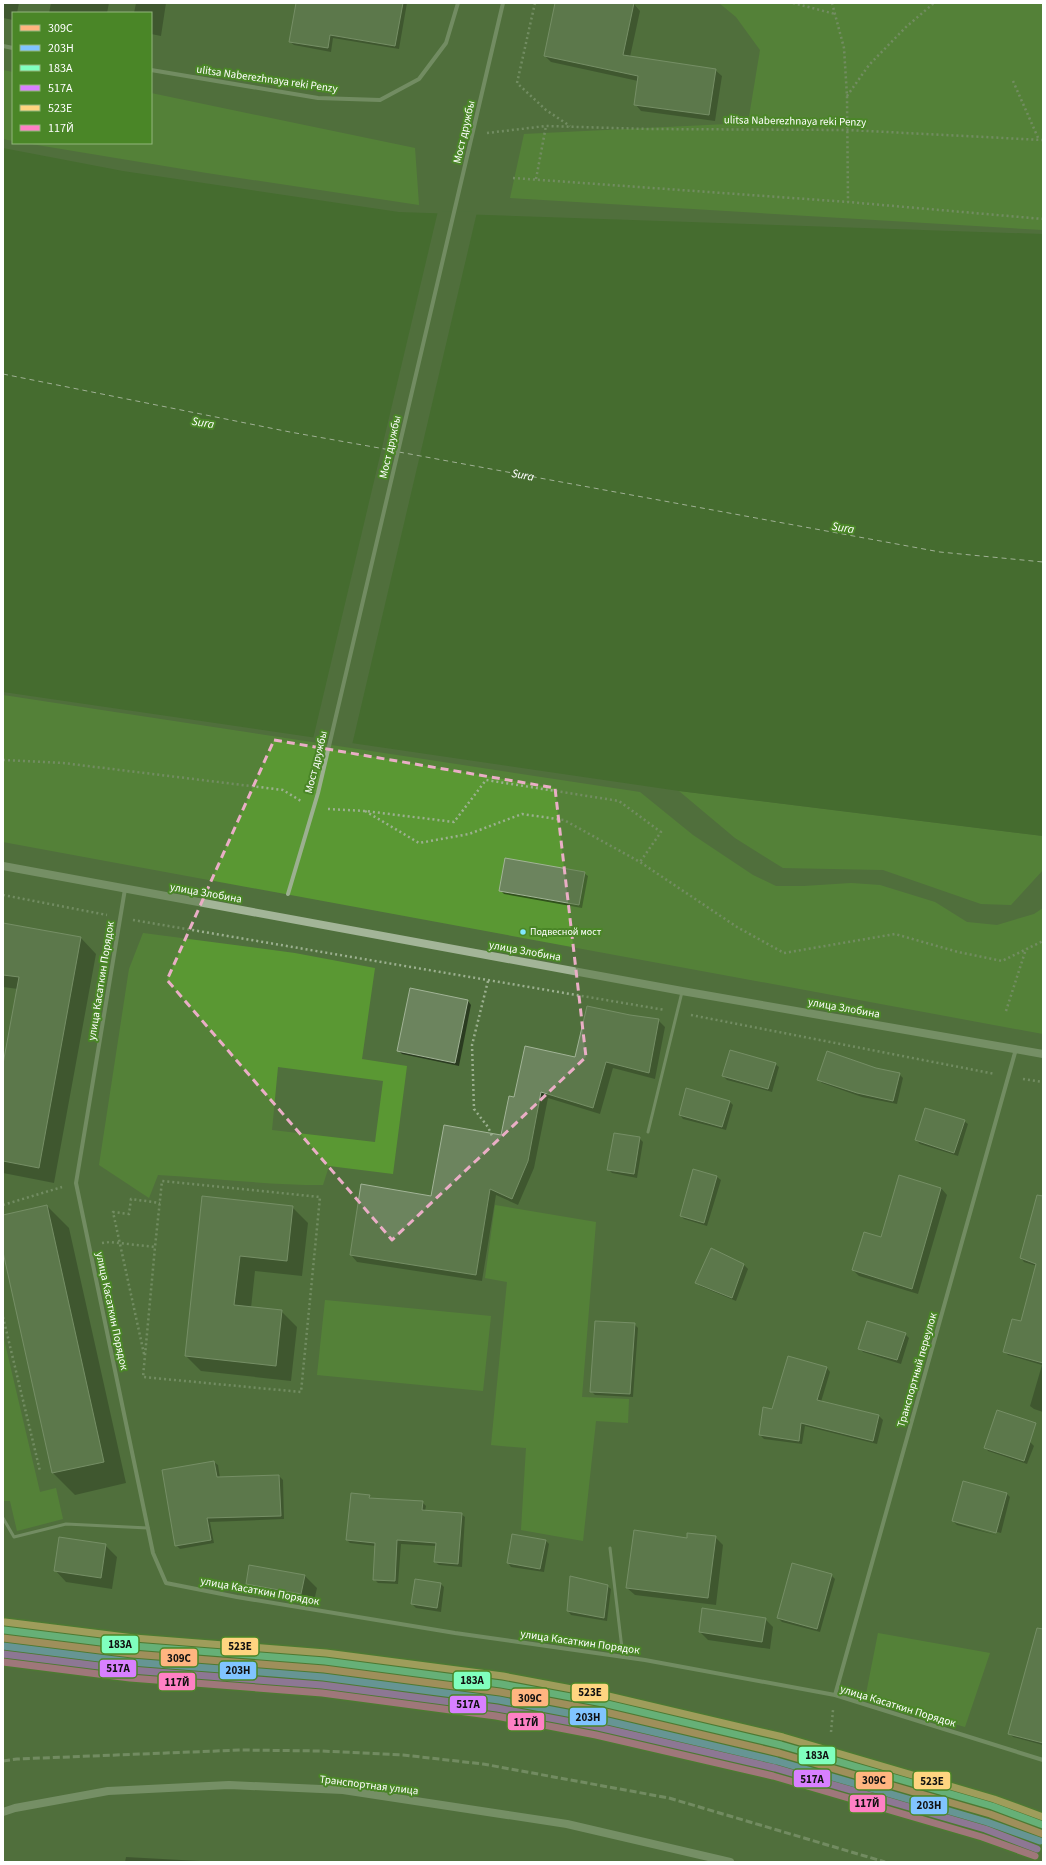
<svg xmlns="http://www.w3.org/2000/svg" width="1046" height="1865" viewBox="0 0 1046 1865" font-family="'Source Sans 3',sans-serif">
<style>
.green{fill:#5a9833;fill-rule:evenodd}
.water{fill:#38681f}
.pier{fill:#50703d}
.shadow{fill:#0007}
.lines{fill:none;stroke-linecap:round;stroke-linejoin:round}
.ferry{stroke:#fff;stroke-width:1;stroke-dasharray:5 4;stroke-linecap:butt}
.building{fill:#6c845e;stroke:#a2b497}
.path{stroke:#9cb090;stroke-width:2.5;stroke-dasharray:2 3;stroke-linecap:butt}
.lane{stroke:#9cb090;stroke-width:3}
.street{stroke:#9cb090;stroke-width:4}
.secondary{stroke:#a3b598;stroke-width:8}
.rail{stroke:#9bae8f;stroke-width:3;stroke-dasharray:7 3;stroke-linecap:butt}
.rail-1-casing{stroke:#4a8627;stroke-width:10}
.rail-2-casing{stroke:#4a8627;stroke-width:10}
.rail-3-casing{stroke:#4a8627;stroke-width:10}
.rail-4-casing{stroke:#4a8627;stroke-width:10}
.rail-5-casing{stroke:#4a8627;stroke-width:10}
.rail-6-casing{stroke:#4a8627;stroke-width:10}
.rail-1{stroke:#ffb580;stroke-width:7}
.rail-2{stroke:#80c4ff;stroke-width:7}
.rail-3{stroke:#80ffbe;stroke-width:7}
.rail-4{stroke:#d880ff;stroke-width:7}
.rail-5{stroke:#ffd580;stroke-width:7}
.rail-6{stroke:#ff80c5;stroke-width:7}
.marked{fill:none;stroke:#eaaec6;stroke-width:3;stroke-dasharray:8 5;stroke-linejoin:round}
.bus-dot{fill:#80e8ff;stroke:#4a8627;stroke-width:1.5}
.labels{text-anchor:middle;dominant-baseline:central;stroke-width:4;stroke-linejoin:round;paint-order:stroke}
.bus-label{font-size:10px;fill:#fff;stroke:#4a8627;text-anchor:start}
.street-label{font-size:11px;fill:#fff;stroke:#4a8627}
.water-label{font-size:12px;font-style:italic;fill:#fff;stroke:#4a8627}
.line-badge{stroke:#4a8627;stroke-width:1.5}
.pale-badge-label{font-size:11px;text-anchor:middle;font-weight:bold;fill:#111}
</style>
<rect width="100%" height="100%" fill="#50703d"/>
<path class="green" d="M719,3H1043V230L510,198L524,134L748,123L760,50L736,17Z
M3,70L13,72V141L3,139Z
M151,93L415,148L419,205L207,173L25,143H151Z
M3,695L640,792L693,835L753,875L776,886H804L851,883L880,885L935,902L967,922L997,925L1034,914L1043,908V1034L3,842Z
M679,791L1043,836V870L1011,905L981,904L883,870L783,868L735,838Z
M143,933L295,953L375,968L362,1059L407,1066L393,1174L329,1166L323,1185C268,1185 213,1178 158,1175L149,1198L99,1165L129,969ZM278,1067L383,1081L375,1142L272,1130Z
M495,1205L596,1222L582,1397L629,1399L628,1423L596,1421L583,1541L521,1530L526,1448L491,1445L507,1282L485,1278Z
M325,1300L491,1316L483,1391L317,1375Z
M3,1335L40,1492L56,1488L63,1519L17,1531L10,1501H3Z
M878,1633L990,1653L965,1727L865,1699Z"/>
<path class="water" d="M3,148L123,171L399,212L1043,234V836L679,791L3,692Z"/>
<path class="pier" d="M438,211L477,212L352,745L313,739Z"/>
<path class="shadow" d="M3,3H19L17,13H13V20L3,18Z
M51,3H109L107,13H49Z
M136,3H166L161,36L151,34V13H134Z
M297,3H407L399,49L333,38L331,52L294,45L290,42Z
M556,3L634,4L640,11L630,57L715,70L722,76L715,121L641,111L635,104L638,81L551,62L545,56Z
M584,873L588,876L582,908L504,894L500,890Z
M3,924L81,938L96,954L54,1183L3,1173V1070L18,989L3,987Z
M468,1001L471,1005L459,1066L402,1054L398,1050Z
M658,1020L665,1027L655,1079L613,1068L600,1114L548,1098L534,1168L518,1205L496,1195L482,1281L357,1262L351,1255L432,1197L502,1137L515,1099Z
M775,1064L779,1067L772,1092L727,1080L723,1076Z
M876,1069L899,1074L903,1078L897,1104L862,1097L822,1083L818,1079Z
M729,1101L733,1105L726,1130L683,1119L680,1115Z
M964,1121L968,1124L958,1156L920,1144L916,1140Z
M639,1138L643,1142L637,1178L612,1173L608,1169Z
M694,1170L717,1177L721,1180L707,1226L684,1219L681,1216Z
M941,1188L947,1195L918,1294L859,1276L853,1270L882,1239Z
M203,1197L292,1207L308,1223L302,1276L255,1271L251,1308L281,1311L297,1327L291,1381L201,1371L186,1356Z
M47,1206L69,1228L126,1483L75,1495L53,1473L3,1248V1216Z
M1043,1222V1268L1024,1262L1021,1258Z
M711,1250L744,1265L748,1269L736,1301L700,1286L696,1283Z
M1043,1280V1412L1034,1409L1030,1406L1042,1365L1008,1355L1005,1352L1022,1322Z
M634,1324L638,1328L633,1397L595,1395L591,1391Z
M905,1334L909,1338L901,1364L863,1352L859,1348Z
M827,1368L830,1372L821,1402L879,1416L883,1420L877,1444L805,1426L802,1444L764,1439L760,1435L772,1410Z
M1030,1442L1034,1446L1027,1464L988,1451L985,1447Z
M214,1462L218,1465L220,1478L279,1476L283,1480L284,1519L210,1522L214,1543L180,1549L176,1545L163,1471Z
M1007,1494L1010,1497L1001,1533L956,1521V1523L1000,1536L957,1525L953,1521Z
M369,1496L372,1499L422,1502L426,1506L425,1511L461,1514L465,1517L462,1567L439,1565L435,1562L436,1546L401,1544L398,1584L378,1583L374,1579L376,1546L350,1543L347,1540Z
M715,1537L723,1545L716,1605L635,1595L627,1588L688,1539Z
M545,1540L549,1544L544,1572L511,1567L508,1563Z
M105,1545L117,1557L112,1589L66,1582L55,1570Z
M831,1575L835,1579L820,1632L782,1622L778,1618Z
M305,1576L317,1588L313,1606L259,1595L247,1583Z
M441,1584L444,1587L441,1612L416,1608L412,1604Z
M607,1586L611,1589L607,1621L571,1615L568,1611Z
M765,1619L773,1627L770,1649L708,1640L700,1632Z
M1043,1666V1745L1013,1737L1009,1733Z
M126,1857L218,1862H125Z"/>
<g class="lines">
<g class="ferry">
<path d="M3,374L290,432L396,451"/>
<path id="s1" d="M399,452L940,552L1043,562"/>
</g>
</g>
<path class="building" d="M296,3H403L395,46L330,35L328,48L289,42Z
M555,3H634L623,55L716,69L709,115L634,105L638,76L544,56Z
M505,858L585,872L579,905L499,891Z
M3,923L81,937L39,1168L3,1161V1064L19,977L3,975Z
M410,988L468,1000L455,1063L397,1051Z
M587,1006L630,1015L659,1019L649,1073L606,1062L593,1108L541,1092L528,1161L512,1199L490,1189L476,1275L350,1255L361,1184L431,1196L444,1125L501,1135L509,1096L514,1097L525,1046L575,1057Z
M730,1050L776,1063L768,1089L722,1076Z
M827,1051L876,1068L900,1073L893,1101L857,1093L817,1080Z
M686,1088L730,1101L722,1127L679,1115Z
M925,1108L965,1120L954,1153L915,1140Z
M614,1133L640,1137L634,1174L607,1170Z
M693,1169L717,1176L704,1223L680,1216Z
M899,1175L941,1188L912,1289L852,1270L864,1232L881,1237Z
M1037,1195L1043,1196V1363L1003,1352L1012,1319L1021,1321L1036,1264L1020,1258Z
M202,1196L293,1206L287,1261L240,1256L234,1305L282,1310L276,1366L185,1356Z
M47,1205L104,1462L52,1473L3,1252V1215Z
M711,1248L744,1264L732,1298L695,1283Z
M595,1321L635,1323L630,1394L590,1392Z
M867,1321L906,1333L897,1360L858,1349Z
M788,1356L827,1367L817,1400L879,1415L873,1441L801,1423L799,1441L759,1435L763,1407L772,1409Z
M997,1410L1036,1423L1024,1461L984,1448Z
M214,1461L217,1477L279,1475L281,1516L207,1518L211,1540L175,1546L162,1470Z
M963,1481L1007,1493L996,1533L952,1521Z
M351,1493L370,1495L369,1498L423,1501L422,1510L462,1513L458,1564L434,1562L436,1543L397,1540L395,1581L373,1580L375,1543L346,1540Z
M634,1530L687,1538V1533L716,1536L708,1598L626,1588Z
M512,1534L546,1540L540,1569L507,1563Z
M59,1537L106,1544L101,1578L54,1571Z
M792,1563L832,1574L817,1629L777,1618Z
M249,1565L305,1575L301,1594L246,1584Z
M570,1576L608,1585L604,1618L567,1611Z
M415,1579L441,1583L437,1608L411,1604Z
M702,1608L766,1618L762,1642L699,1632Z
M1037,1628L1043,1629V1743L1008,1734Z"/>
<g class="lines">
<path class="path" d="M535,3L517,83L546,110L570,126
M793,3L835,14
M832,3L844,48L847,96L848,202
M1013,81L1039,140
M847,96L869,65L906,27L934,3
M487,133L546,126L648,129L847,130L1043,140
M513,178L848,202L1043,219
M536,179L546,126
M3,760L63,763L283,790L301,801
M328,809L365,811L454,822L486,780L619,801L661,832L640,862
M365,811L419,843L469,834L522,814L564,820L640,862L737,927L784,953L895,934L958,952L1002,961L1043,941
M3,895L107,915
M133,920L665,1010
M488,981L472,1045L474,1109L488,1127L493,1138
M1006,1011L1026,949
M691,1015L995,1074
M1023,1079L1043,1082
M3,1205L62,1187
M102,1243L110,1242L155,1247L143,1377L301,1392L320,1197L162,1181L155,1247
M3,1317L40,1471
M144,1354L113,1212L129,1214L131,1199L160,1203
M831,1732L833,1710"/>
<path class="lane" d="M648,1132L682,992
M3,1518L14,1537L66,1524L148,1528
M610,1548L623,1657"/>
<path class="street" d="M3,46L13,48
M151,70L318,98L380,100L419,79L446,43L458,3
M125,889L76,1183L153,1553L166,1583L237,1597L455,1633L645,1660L835,1695L1043,1760
M288,894L318,793L503,3
M835,1695L1016,1049"/>
<path class="secondary" d="M3,866L682,991L1043,1054
M3,1812L15,1808L108,1791L229,1785L343,1790L567,1824L730,1862"/>
<path class="rail" d="M3,1761L17,1759L241,1750L322,1751L403,1755L483,1764L669,1798L885,1862"/>
<defs>
<path id="rail-1" d="M3,1638L132,1654L324,1669L500,1692L601,1711L779,1753L990,1814L1043,1834"/>
<path id="rail-2" d="M3,1646L131,1662L323,1677L499,1700L599,1719L777,1761L987,1822L1040,1841"/>
<path id="rail-3" d="M4,1630L133,1646L325,1661L501,1684L603,1703L781,1745L992,1806L1043,1825"/>
<path id="rail-4" d="M3,1654L131,1670L322,1685L497,1708L598,1727L775,1768L985,1829L1037,1849"/>
<path id="rail-5" d="M5,1622L134,1638L326,1653L503,1676L604,1695L783,1737L994,1799L1043,1817"/>
<path id="rail-6" d="M3,1662L130,1678L322,1693L496,1716L596,1735L773,1776L982,1837L1035,1856"/>
</defs>
<use href="#rail-1" class="rail-1-casing"/>
<use href="#rail-2" class="rail-2-casing"/>
<use href="#rail-3" class="rail-3-casing"/>
<use href="#rail-4" class="rail-4-casing"/>
<use href="#rail-5" class="rail-5-casing"/>
<use href="#rail-6" class="rail-6-casing"/>
<use href="#rail-1" class="rail-1"/>
<use href="#rail-2" class="rail-2"/>
<use href="#rail-3" class="rail-3"/>
<use href="#rail-4" class="rail-4"/>
<use href="#rail-5" class="rail-5"/>
<use href="#rail-6" class="rail-6"/>
</g>
<path d="M0 0H1046V1865H0ZM274,740L555,788L586,1057L392,1240L167,980Z" fill="#50703d" fill-opacity=".55" fill-rule="evenodd"/>
<path class="marked" d="M274,740L555,788L586,1057L392,1240L167,980Z"/>
<circle class="bus-dot" cx="523" cy="932" r="3.5"/>
<g class="labels">
<g class="bus-label">
<text x="530" y="932">Подвесной мост</text>
</g>
<g class="street-label">
<text transform="translate(267 79) rotate(8)">ulitsa Naberezhnaya reki Penzy</text>
<text transform="translate(795 121) rotate(1)">ulitsa Naberezhnaya reki Penzy</text>
<text transform="translate(464 132) rotate(-77)">Мост дружбы</text>
<text transform="translate(390 447) rotate(-77)">Мост дружбы</text>
<text transform="translate(316 762) rotate(-76)">Мост дружбы</text>
<text transform="translate(206 893) rotate(10)">улица Злобина</text>
<text transform="translate(525 951) rotate(10)">улица Злобина</text>
<text transform="translate(101 981) rotate(-81)">улица Касаткин Порядок</text>
<text transform="translate(844 1008) rotate(10)">улица Злобина</text>
<text transform="translate(112 1311) rotate(78)">улица Касаткин Порядок</text>
<text transform="translate(917 1370) rotate(-74)">Транспортный переулок</text>
<text transform="translate(260 1591) rotate(10)">улица Касаткин Порядок</text>
<text transform="translate(580 1642) rotate(8)">улица Касаткин Порядок</text>
<text transform="translate(898 1706) rotate(17)">улица Касаткин Порядок</text>
<text transform="translate(369 1785) rotate(7)">Транспортная улица</text>
</g>
<g class="water-label">
<text transform="translate(203 423) rotate(9)">Sura</text>
<text stroke="none"><textPath href="#s1" startOffset="126">Sura</textPath></text>
<text transform="translate(843 528) rotate(9)">Sura</text>
</g>
</g>
<g class="line-badge">
<rect x="101" y="1635" width="38" height="19" rx="4" fill="#80ffbe"/>
<rect x="221" y="1637" width="38" height="19" rx="4" fill="#ffd580"/>
<rect x="160" y="1648" width="38" height="19" rx="4" fill="#ffb580"/>
<rect x="99" y="1659" width="38" height="19" rx="4" fill="#d880ff"/>
<rect x="219" y="1661" width="38" height="19" rx="4" fill="#80c4ff"/>
<rect x="453" y="1671" width="38" height="19" rx="4" fill="#80ffbe"/>
<rect x="158" y="1672" width="38" height="19" rx="4" fill="#ff80c5"/>
<rect x="571" y="1683" width="38" height="19" rx="4" fill="#ffd580"/>
<rect x="511" y="1688" width="38" height="19" rx="4" fill="#ffb580"/>
<rect x="449" y="1695" width="38" height="19" rx="4" fill="#d880ff"/>
<rect x="569" y="1707" width="38" height="19" rx="4" fill="#80c4ff"/>
<rect x="507" y="1712" width="38" height="19" rx="4" fill="#ff80c5"/>
<rect x="798" y="1746" width="38" height="19" rx="4" fill="#80ffbe"/>
<rect x="793" y="1769" width="38" height="19" rx="4" fill="#d880ff"/>
<rect x="855" y="1771" width="38" height="19" rx="4" fill="#ffb580"/>
<rect x="913" y="1771" width="38" height="19" rx="4" fill="#ffd580"/>
<rect x="849" y="1794" width="37" height="19" rx="4" fill="#ff80c5"/>
<rect x="910" y="1796" width="38" height="19" rx="4" fill="#80c4ff"/>
</g>
<g class="pale-badge-label">
<text x="120" y="1648">183А</text>
<text x="240" y="1650">523Е</text>
<text x="179" y="1662">309С</text>
<text x="118" y="1672">517А</text>
<text x="238" y="1674">203Н</text>
<text x="472" y="1684">183А</text>
<text x="177" y="1686">117Й</text>
<text x="590" y="1696">523Е</text>
<text x="530" y="1702">309С</text>
<text x="468" y="1708">517А</text>
<text x="588" y="1721">203Н</text>
<text x="526" y="1726">117Й</text>
<text x="817" y="1759">183А</text>
<text x="812" y="1783">517А</text>
<text x="874" y="1784">309С</text>
<text x="932" y="1785">523Е</text>
<text x="867" y="1807">117Й</text>
<text x="929" y="1809">203Н</text>
</g>
<rect width="1046" height="1865" fill="none" stroke="#ffffff" stroke-width="8"/>
<rect x="12" y="12" width="140" height="132" fill="#4a8627" stroke="#92b67d"/>
<rect x="20" y="25" width="20" height="6" fill="#ffb580" stroke="#92b67d"/>
<text x="48" y="32" font-size="12" fill="#ffffff">309С</text>
<rect x="20" y="45" width="20" height="6" fill="#80c4ff" stroke="#92b67d"/>
<text x="48" y="52" font-size="12" fill="#ffffff">203Н</text>
<rect x="20" y="65" width="20" height="6" fill="#80ffbe" stroke="#92b67d"/>
<text x="48" y="72" font-size="12" fill="#ffffff">183А</text>
<rect x="20" y="85" width="20" height="6" fill="#d880ff" stroke="#92b67d"/>
<text x="48" y="92" font-size="12" fill="#ffffff">517А</text>
<rect x="20" y="105" width="20" height="6" fill="#ffd580" stroke="#92b67d"/>
<text x="48" y="112" font-size="12" fill="#ffffff">523Е</text>
<rect x="20" y="125" width="20" height="6" fill="#ff80c5" stroke="#92b67d"/>
<text x="48" y="132" font-size="12" fill="#ffffff">117Й</text>
</svg>
